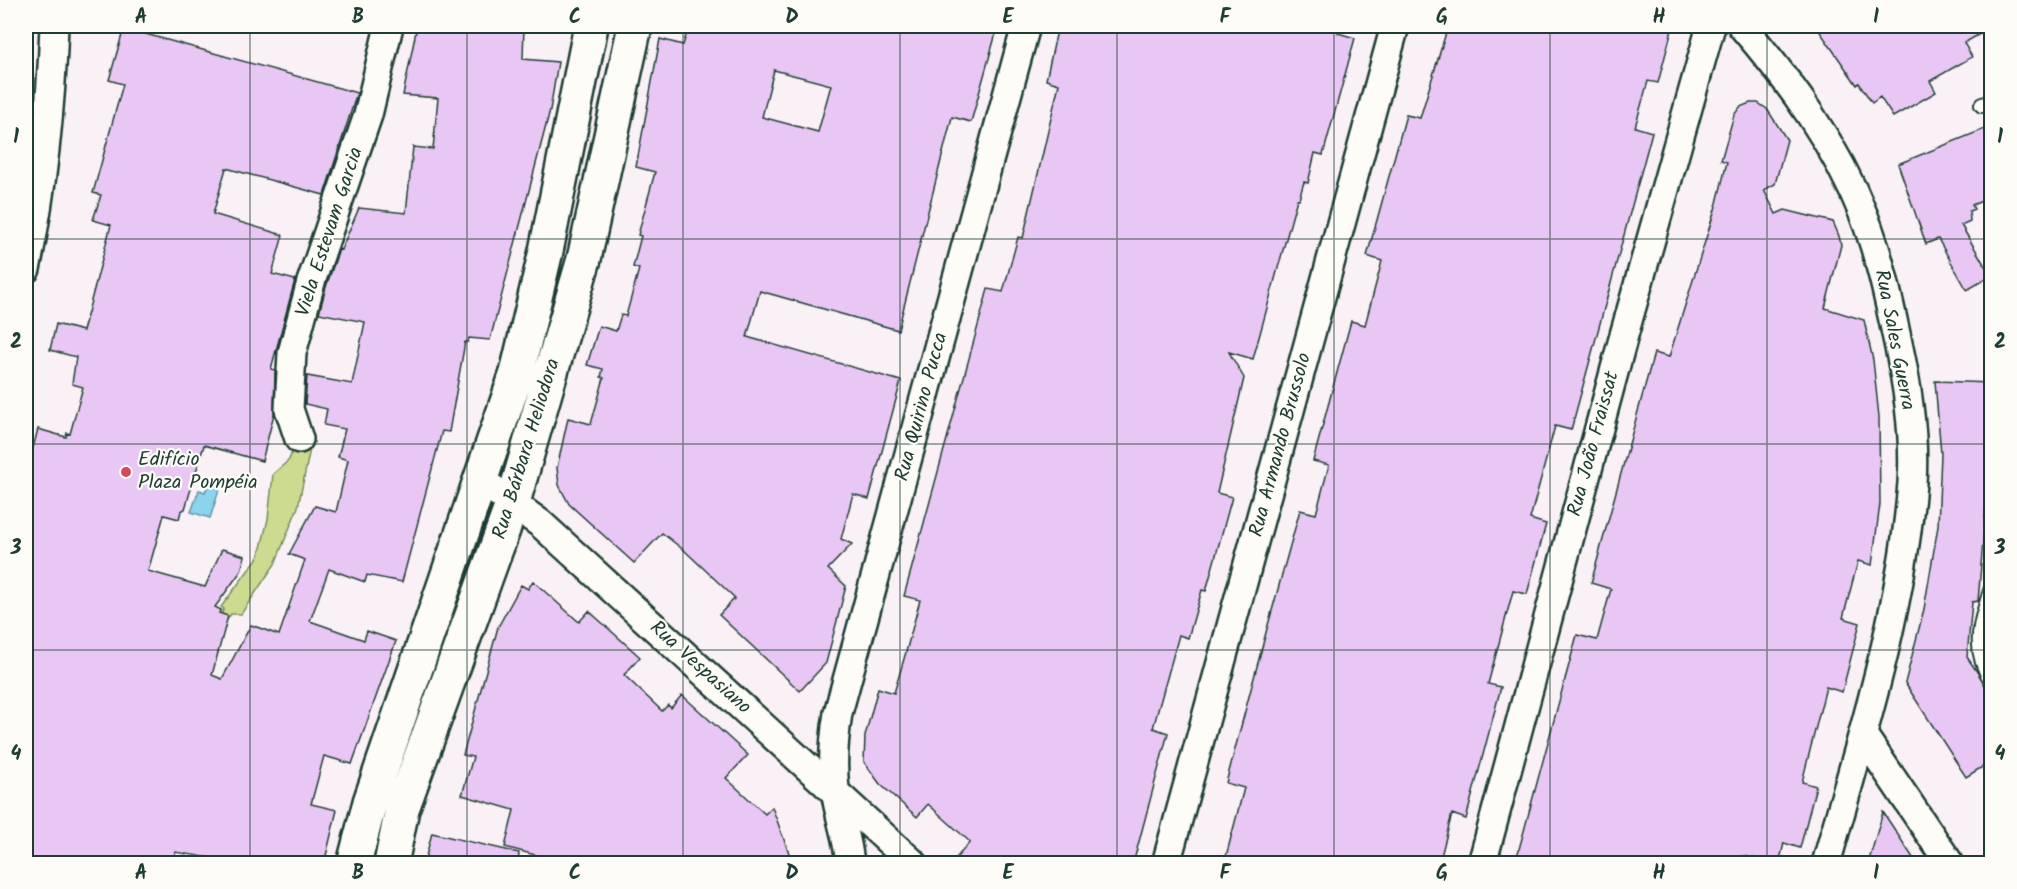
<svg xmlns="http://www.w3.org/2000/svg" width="2017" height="889" viewBox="0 0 2017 889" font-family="Kalam,sans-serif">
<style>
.green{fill:#ccdb8f;stroke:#768c62;stroke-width:1.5}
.water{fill:#8cd3ee;stroke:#6097a4;stroke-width:1.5}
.building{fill:#e9c7f4;stroke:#1f3d34;stroke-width:1.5;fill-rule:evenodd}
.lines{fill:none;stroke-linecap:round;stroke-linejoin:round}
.service-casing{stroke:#1f3d34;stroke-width:18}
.minor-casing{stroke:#1f3d34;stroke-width:32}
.tertiary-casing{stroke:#1f3d34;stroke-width:38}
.service{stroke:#fdfcf7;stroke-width:14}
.minor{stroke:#fdfcf7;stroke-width:27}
.tertiary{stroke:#fdfcf7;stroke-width:33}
.grid{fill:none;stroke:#1f3d34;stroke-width:1.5;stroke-opacity:0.55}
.poi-dot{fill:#d1495b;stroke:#fdfcf7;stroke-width:2}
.labels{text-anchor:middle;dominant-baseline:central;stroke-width:4.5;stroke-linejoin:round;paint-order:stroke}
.street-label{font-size:20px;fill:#1f3d34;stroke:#fdfcf7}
.poi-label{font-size:20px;fill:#1f3d34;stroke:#fdfcf7;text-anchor:start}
.neatline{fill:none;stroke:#1f3d34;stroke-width:2}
.grid-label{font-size:20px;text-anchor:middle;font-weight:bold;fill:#1f3d34}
</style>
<rect width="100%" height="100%" fill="#f9f1f6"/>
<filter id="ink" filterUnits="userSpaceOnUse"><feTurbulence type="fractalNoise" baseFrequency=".0167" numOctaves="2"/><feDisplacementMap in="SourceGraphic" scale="12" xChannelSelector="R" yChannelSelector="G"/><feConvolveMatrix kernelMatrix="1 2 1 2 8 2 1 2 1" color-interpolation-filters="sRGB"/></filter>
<g filter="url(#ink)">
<path class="green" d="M295,443L311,444L298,507L275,564L241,614H231L132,761L224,609L221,607L259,556L268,519L273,474L289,460Z"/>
<path class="water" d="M211,477L222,481L210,518L191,512L199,490L205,492Z"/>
<path class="building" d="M417,26L469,30L470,26H524L523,59L558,62L550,110L490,340L469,338L468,342H465L449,432L442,431L402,582L367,575L365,582L329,569L310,621L364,640L367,631L396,641L352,764L324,756L311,804L337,810L324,864H223L224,860L175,852L173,864H26V474L38,429L66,437L67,433L70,434L83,387L72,384L76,357L50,350L56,324L83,331L111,225L93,220L101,195L93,193L123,84L109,80L124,28L357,93L324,195L226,168L213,214L283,235L272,274L295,280L271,369L275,370L274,414L262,461L204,445L185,509L181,511L179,519L164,515L148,571L205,587L222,549L245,556L241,571L215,607L221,610L219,613L228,616L212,675L222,679L251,625L279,635L305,560L289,554L315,506L336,512L348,460L338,457L345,429L324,425L327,409L305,404L307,376L352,384L365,322L319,313L326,287L339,249L341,250L359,208L406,213L413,147L433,149L438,98L403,95Z
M689,26H998L971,122L952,117L898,330L760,291L747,337L901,381L869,499L853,494L841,539L852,544L828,569L846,586L826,663L800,691L719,615L735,598L685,551L662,533L634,563L569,504L559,485L557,468L568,418L591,424L604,378L601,377L603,369L587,365L599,326L616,331L621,315L626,316L639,269L633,267L641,236L638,235L655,172L636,167L660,39L683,45ZM774,70L831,85L818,132L762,117Z
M1058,26H1340L1338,33L1355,38L1323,155L1315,153L1308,183L1304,182L1299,199H1297L1253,359L1229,352L1244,378L1217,493L1232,497L1206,591L1202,590L1188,638L1179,635L1153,728L1168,733L1133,864H951L970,842L928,804L917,817L880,784L864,762L865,736L878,688L894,693L906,652L920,600L904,596L988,289L1003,292L1018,237L1023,238L1059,84L1046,80Z
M1448,26H1673L1658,83L1648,81L1635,127L1652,132L1571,430L1555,426L1530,519L1546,524L1527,594L1513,591L1488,684L1501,687L1466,819L1452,814L1439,864H1224L1244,788L1226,783L1268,625L1300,510L1316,514L1329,465L1313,461L1351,321L1365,325L1382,261L1367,256L1406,115L1420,118Z
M1816,26H1992V27L1964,43L1972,57L1930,81L1936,92L1893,117L1880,97L1872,103L1859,83L1857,85Z
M1750,103H1758L1767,109L1787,140L1775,184L1764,190L1776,214L1785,210L1833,222L1839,236L1841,245L1825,308L1864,320L1873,360L1879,417L1880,504L1872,565L1858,561L1843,618L1860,623L1842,692L1826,687L1802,782L1816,786L1800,848L1784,843L1779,864L1743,856L1741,864H1515L1577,635L1597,640L1611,589L1591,583L1654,353L1669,357L1717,203L1727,162L1721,160L1734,115L1740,107Z
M1992,126V197L1972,205L1974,209L1969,211L1970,221L1961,225L1991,276L1967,290L1938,239L1926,244L1898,164Z
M1935,381L1992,383V434L1978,601L1972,602L1967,657L1992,694V761L1966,777L1905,683L1924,609L1938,526L1941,454Z
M533,581L579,622L589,611L640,657L624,675L662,711L668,705L671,708L682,695L748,755L726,778L765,814L772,807L793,864H569L505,847L514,810L462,795L473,757L463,755L498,627L521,585L528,589Z
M1883,812L1917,864H1868Z
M432,833L519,853L518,864H424Z"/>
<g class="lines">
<defs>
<path id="service" d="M1982,105L1992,102
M1992,588C1981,621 1971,649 1992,681"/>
<path id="minor" d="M1742,26C1791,83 1836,145 1864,216C1880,257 1889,301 1898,343C1908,388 1915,437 1912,483C1902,613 1861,739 1826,864
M26,269C43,189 51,108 54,26
M299,439L289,409L292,353L311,282L368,115L389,26
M481,480L541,524L914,864
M1863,735L1950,864
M850,864C848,838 838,814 835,789C832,764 834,738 838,713L1026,26
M1166,864L1395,26
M1482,864L1624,335L1711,26"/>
<path id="tertiary" d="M354,864L370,802L517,373L546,251L591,26
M391,864L402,809L513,502L584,259L635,26"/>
</defs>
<use href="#service" class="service-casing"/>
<use href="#minor" class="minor-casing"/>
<use href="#tertiary" class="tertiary-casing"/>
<use href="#service" class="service"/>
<use href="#minor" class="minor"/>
<use href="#tertiary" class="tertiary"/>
</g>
</g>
<path class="grid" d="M250,26V864M467,26V864M683,26V864M900,26V864M1117,26V864M1334,26V864M1550,26V864M1767,26V864M26,239H1992M26,444H1992M26,650H1992"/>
<circle class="poi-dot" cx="126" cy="472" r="6"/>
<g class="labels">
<g class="street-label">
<text transform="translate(330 232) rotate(-72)">Viela Estevam Garcia</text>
<text transform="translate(1894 340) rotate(79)">Rua Sales Guerra</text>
<text transform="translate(922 407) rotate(-75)">Rua Quirino Pucca</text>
<text transform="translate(1594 444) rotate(-75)">Rua João Fraissat</text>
<text transform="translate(1281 445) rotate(-75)">Rua Armando Brussolo</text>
<text transform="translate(527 449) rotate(-73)">Rua Bárbara Heliodora</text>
<text transform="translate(700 668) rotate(42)">Rua Vespasiano</text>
</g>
<g class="poi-label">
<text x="138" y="460">Edifício<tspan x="138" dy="23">Plaza Pompéia</tspan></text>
</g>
</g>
<rect width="2017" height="889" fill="none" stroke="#fdfcf7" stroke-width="66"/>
<rect x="33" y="33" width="1951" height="823" class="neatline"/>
<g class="grid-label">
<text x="141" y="23">A</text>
<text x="358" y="23">B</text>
<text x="575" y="23">C</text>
<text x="792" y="23">D</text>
<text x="1008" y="23">E</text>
<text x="1225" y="23">F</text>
<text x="1442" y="23">G</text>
<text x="1659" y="23">H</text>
<text x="1876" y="23">I</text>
<text x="16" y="143">1</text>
<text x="2000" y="143">1</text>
<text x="16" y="348">2</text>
<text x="2000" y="348">2</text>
<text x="16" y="554">3</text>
<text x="2000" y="554">3</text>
<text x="16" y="760">4</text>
<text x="2000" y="760">4</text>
<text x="141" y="879">A</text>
<text x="358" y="879">B</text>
<text x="575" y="879">C</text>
<text x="792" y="879">D</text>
<text x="1008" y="879">E</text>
<text x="1225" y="879">F</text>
<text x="1442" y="879">G</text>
<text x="1659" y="879">H</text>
<text x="1876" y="879">I</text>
</g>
</svg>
